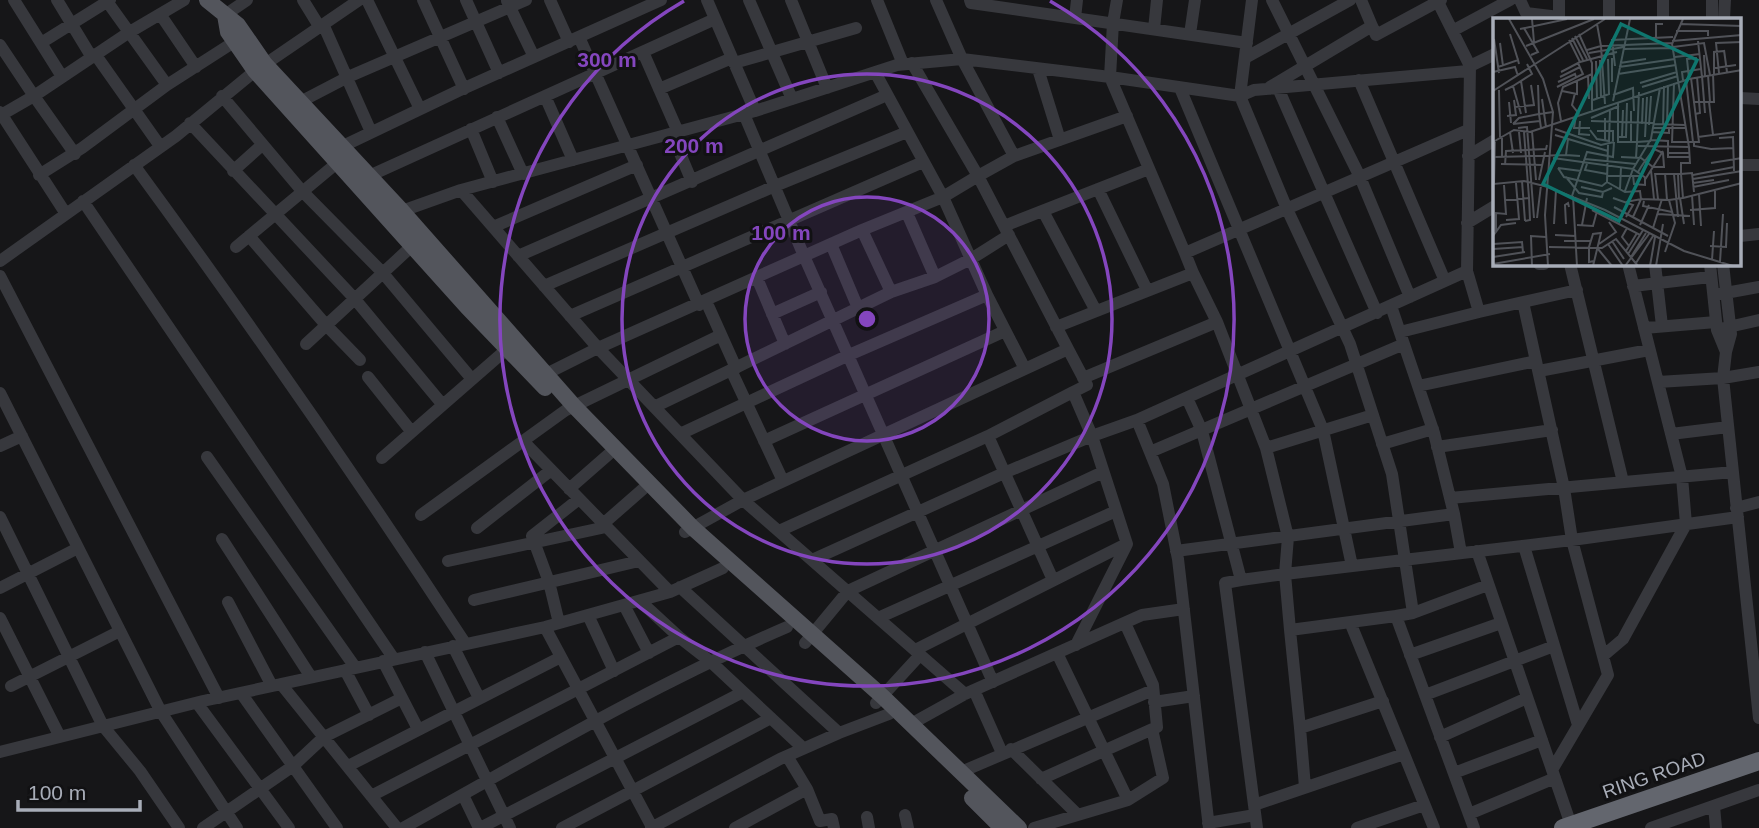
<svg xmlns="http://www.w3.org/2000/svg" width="1759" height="828" viewBox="0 0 1759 828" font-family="Arial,sans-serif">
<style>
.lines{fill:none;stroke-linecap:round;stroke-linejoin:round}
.minor{stroke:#37383d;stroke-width:12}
.major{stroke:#53555c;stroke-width:16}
.highway{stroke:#63666e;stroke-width:18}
.ring{fill:none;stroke:#8446be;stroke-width:3.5}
.labels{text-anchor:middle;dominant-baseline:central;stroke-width:6;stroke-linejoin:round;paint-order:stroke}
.street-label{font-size:19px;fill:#a8adb8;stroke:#111113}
.inset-road{fill:none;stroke:#505258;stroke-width:2}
.view{fill:#0f766e;fill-opacity:0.15;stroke:#0f766e;stroke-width:3.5}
.inset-edge{fill:none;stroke:#a8adb8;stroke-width:3.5}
.centre{fill:#8446be;stroke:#111113;stroke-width:3.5}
.ring-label{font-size:21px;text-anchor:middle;font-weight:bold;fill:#8446be;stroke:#111113;stroke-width:6;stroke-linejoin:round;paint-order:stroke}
</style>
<rect width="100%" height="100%" fill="#161618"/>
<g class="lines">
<path class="minor" d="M14,0L61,75
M57,0L91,56
M106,0L167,85L234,42
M303,0L319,26
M367,0L420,109
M423,0L464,89
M466,0L499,73
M550,0L569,42
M707,0L755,111
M749,0L792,99
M791,0L827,88
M877,0L903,64
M936,0L962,59L1014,156
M970,0L971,3L1247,43
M1117,0L1113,23L1110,77L1185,253
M1252,0L1240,96L1254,90L1468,71
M1272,0L1360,177L1410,297
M1520,0L1526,13L1559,17
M507,1L534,57
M160,14L196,67
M225,15L247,0
M1075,18L1077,0
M1559,19V0
M1609,19V0
M1663,19V0
M1712,19V0
M1724,19L1725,0
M323,24L371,132
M1372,26L1376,35L1441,0
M1154,29L1157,0
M1454,30L1510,0
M1190,34L1195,0
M579,37L699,305
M41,43L110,0
M0,45L34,96L128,33L184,0
M643,52L678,132
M95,54L160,146
M1245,58L1350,0
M734,63L856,28
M912,63L978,176L1014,156L1127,116
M1470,66L1495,54
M1038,69L1060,140
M875,72L943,197L987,295
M1359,80L1445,281
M1270,87L1372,26L1361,0
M1180,88L1323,430L1352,566
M1278,88L1377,313
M659,89L732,58
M222,96L302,191L382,272L471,378
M545,96L573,160
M1740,98L1759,99
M300,102L348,77L526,0
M0,112L66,214
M744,114L804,256L993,682
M1,115L34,96L75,154
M497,117L523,174
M190,123L354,298L442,404
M471,129L493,182
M672,134L692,182
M341,147L458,91L661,0
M1468,156L1495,140
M134,165C249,322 359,481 465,643
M1740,165H1759
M233,171L262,145
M39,175L82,148L167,85
M369,176L715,19
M1098,189L1147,290
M461,190L598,348L743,500L965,694
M83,201L394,659
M402,211L461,190L755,111L897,65L962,59L1110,77L1240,96L1287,209L1350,344L1392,474L1413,613L1396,616L1474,828
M1043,211L1096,311
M907,213L935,277
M1467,223L1495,206
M1004,226L1149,169
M493,227L637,165
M862,230L891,292
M249,236L326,325L360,360
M1740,236L1759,234
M831,244L858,308
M236,247L337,163
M518,256L887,95
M0,261L176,136L255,71L359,0
M1539,264H1544
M1570,264L1623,482
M1655,264L1662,326
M1710,264L1717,330L1726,352
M1723,264L1731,334L1726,352L1723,378L1759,718
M1467,271L1479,312L1523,302L1564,488L1572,540L1608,675L1552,770
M1193,273L1217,322
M0,276L219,698
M757,278L785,344
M544,286L775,186L907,132
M1633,286L1710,277
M1720,294L1759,287
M706,301L736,368
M1523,302L1577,290
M772,314L821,292
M570,316L923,162
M1056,327L1193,273L1185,253L1468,130
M1644,328L1716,322
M1724,328L1759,320
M1400,332L1479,312
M306,344L412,246
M1068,349L1087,385L1073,392L1092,436L1137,420L1163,484L1178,559L1209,828
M731,370L891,292L935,277L971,259L1009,235
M1539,371L1649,350
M368,377L411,431
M540,377L598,348L862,230L943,197L978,176L1068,349L743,500L685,532
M1083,378L1217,322L1266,448L1288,537L1285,574L1572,540L1738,517
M1658,382L1723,378L1759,372
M1418,386L1536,361
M0,393L161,712L237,828
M1187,398L1202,431L1241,580L1225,583L1257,828
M654,407L731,370L783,481
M1137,420L1467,271L1470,66L1437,0
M680,434L849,355L987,295L1025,369
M1671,434L1728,427
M764,441L1005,331
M1382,444L1433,429
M0,446L22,436
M1437,447L1552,430
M1266,448L1373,415
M1150,452L1404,344
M207,457L355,667
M382,458L507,349
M569,489L609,454
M1450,498L1733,472
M1736,508L1759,502
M1454,514L1461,553
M421,515L523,441
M0,517L103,726L140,771L179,828
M603,524L643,489
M477,528L550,471
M779,531L988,436
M222,539L311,677
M1524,546L1578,725
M1176,551L1454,514L1434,433L1391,306
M1477,551L1571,825
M812,560L1004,473L1092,436L1127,544L1076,645
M448,561L606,527
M1053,580L988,436L1073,392
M1241,580L1285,574L1290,630L1396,616
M680,587L839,733
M0,588L78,548
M670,592L523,441L566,410L721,335
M474,600L639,561
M640,601L679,637
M228,602L272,686
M624,605L649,653
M1413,613L1488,585
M588,615L614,671
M0,618L60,737
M878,618L1116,511
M559,623L549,582L532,536L579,499
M545,627L652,827
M1290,630L1300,728L1383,701
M805,643L848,591L1103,472
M453,646L479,698
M915,650L1126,544
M425,652L510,828
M1410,655L1501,623
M1603,656L1623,639L1686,524L1682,477L1628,264
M383,661L418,729
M345,670L369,715
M281,684L397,828
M11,686L120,631
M974,690L1002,753
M241,693L337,828
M1425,695L1554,646
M1154,702L1194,696
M197,703L289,828
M876,703L920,655
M911,724L965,694L1142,615L1184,609
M1300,728L1305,787
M1440,737L1527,698
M1011,749L1077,814
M0,752L203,701L545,627L670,592L723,568
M1404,754L1434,828
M787,756L807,789L820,821L832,819L834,828
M348,766L561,657
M961,772L1153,690
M1454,773L1542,740
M1041,779L1157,727L1153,685L1125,623
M463,795L479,828
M371,796L679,637L711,662L803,748
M1128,800L1163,778L1152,729
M1254,805L1404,754L1350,622
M1714,806L1716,828
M1469,814L1555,778
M905,815L908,828
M867,817L869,828
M1208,823L1255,815
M203,828L293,766L324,737L402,698
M403,828C529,758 654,684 787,627
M480,828L743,692
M562,828L771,718
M651,828L780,759L839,733L889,714
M735,828L807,789
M1034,828L1128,800L1057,653
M1357,828L1424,805
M1651,828L1759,790"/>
<path class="major" d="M207,0L238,25L265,64L402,211L574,406L693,528L882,696L1019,828
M225,15L228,32L255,71L467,307L545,388
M972,798L1002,828"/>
<path class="highway" d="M1563,828L1759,761"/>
</g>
<circle cx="867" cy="319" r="122" fill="#8446be" fill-opacity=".12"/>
<g class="ring">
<circle cx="867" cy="319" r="122"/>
<circle cx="867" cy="319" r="245"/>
<path d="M1050 1A367 367 0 1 1 684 1"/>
</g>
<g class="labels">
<g class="street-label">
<text transform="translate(1654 775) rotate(-19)">RING ROAD</text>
</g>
</g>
<g transform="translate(1493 18)">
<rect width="248" height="248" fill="#161618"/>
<path class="inset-road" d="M16,1L50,61L60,94L52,197L55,248M39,1L41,24M187,6L249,8M31,10L45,34L38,37M27,11L74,1M183,13H215V18M17,16L25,42M86,16L99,45V92M82,18L94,41M79,20L90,42M1,21L6,55M163,22V6H170M179,23L249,17M205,23L209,59M7,25L10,48M33,28L101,1M180,29L211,25L217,57M131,31L180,30M94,32L108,28L104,6M231,32L234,54M96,35L131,29M211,37L212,58M182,39L207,36M119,40V64M107,42L108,79M103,43L104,81M87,44L124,34M127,45L153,41M122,48L119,22L180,19M5,49L25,42L26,46M126,49L182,41M222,50L243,47M0,54L22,49L25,58M68,54L87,44L76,22M226,55L223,25L249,24M125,56L183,47M221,56V34L231,33M215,57L217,84M95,58L96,81M209,58L212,95M67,59L87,49M196,61L194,41L204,40M190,62L189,54L208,51M193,62L200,124M28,63L33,95M65,64L82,56L83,59M147,65L184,54M45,67L46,96L60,94M20,68L39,56L34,46M64,69L90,56L85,45M149,69L185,58M6,72L7,119M12,72L20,68L28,96M0,73L112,1M69,73L84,76V63M82,75L79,87L86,96M120,77L140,70L141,93M49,81L53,109M100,82L116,76L115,41M120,83L137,1M16,84L18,105M125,84V124H144L146,74M200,84H221L220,56M112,86L108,28L179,25M22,89L41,87L38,67M202,96L207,95L204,59M83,97L81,110H97M14,98L23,97L21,82M98,100L126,88M68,103L65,85L70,69L99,56M87,103L86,116L97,117M98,103L160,105M20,106L26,100L46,96L48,110M20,106L47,103M149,106L150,80M160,106L192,107M156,107L158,78M170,107L171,68M174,107L175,67M25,110L34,109L41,200M160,110H192M62,111L108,127L121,124M97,112L104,121L116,123L117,92M39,113L43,162M104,113H120V123M17,114L20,135M26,114L28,135M31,114L36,180M159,114L176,115V110M62,117L115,133M220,117L242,114M9,118V140M125,119H133L134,85M129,119L130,92M152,119L154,79M205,119L220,117L216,84M226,120L240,119L241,153M75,121L73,137L87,138M112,122V100M158,122L175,123V139H197M0,124L21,112L37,114L196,61L249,52M2,124L1,166L31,163L55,169L112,192L191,233L240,248M138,124V93M179,124H206L198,60M201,124V128L218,131L241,130M179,125L181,65M115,127L114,164L132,174L147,173L148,181L176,182L182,205L172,234M145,128L196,129L179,26L190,1M174,135H196M2,139L73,137M128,139L148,140L160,149H171L170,135L161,131L152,143L148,149L145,154M60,140L140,151L158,121L167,70M143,140L144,124L158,123M92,141L143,146M218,145L249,140M8,146L49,147M94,146L92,152L114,156M12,147L13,133L53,131L54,127M65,150L71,159L109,168L114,164M65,150L88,153M158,152L161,181M162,155L165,181M172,155L174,182M163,156H188V145H197L196,129M181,156L185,199M185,156L186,181M140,157L141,166L152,167V159M200,157L241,149M114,158H148M73,159L86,175L109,179L110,174M200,161L249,153M46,162L52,134M29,163L32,203M200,165L221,162M88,169L110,174L119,170M200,169L236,162M127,171L128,149M132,173L140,151L153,160L170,133M206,176L208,208M199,177L201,207M79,178L94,134L120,139L121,124M80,178L84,248M120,180L140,187L133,199M187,180L191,206M190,180L249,165M12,182L36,180L37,202L32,203M176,182L190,180L188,156L199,155L201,174M151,183L150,188L179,194M133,184L148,181L140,199M121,189L175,218M99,192L147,217L150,212M197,192L222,190V173M165,196L197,198M44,200L48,167M13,202L26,201L23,165M61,206L63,172M73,206L72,187L75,185L76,189M84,207L100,208L104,193M89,207L94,180M147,207L156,187M134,210L129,219L136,228M160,210L169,181M3,215V195L13,196L11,167M62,217L83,218M0,218L8,207L23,205M71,223H98M119,223L131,241M0,226L29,224L30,234M106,226L123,214L116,204M115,226L130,248M217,228L233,229L234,205M56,229L109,230L123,221L145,248M0,231L30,229M105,231L119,248M133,233L144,215M135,236L147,217M0,239L32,234M138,239L153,215M219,242L221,213M227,244L230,196M143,245L160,218M0,246L57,236M39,248L38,218L53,219M100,248L108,215L100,216L96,229V244L101,243M132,248L156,216M157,248L162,219M163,248L170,206"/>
<path class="view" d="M128,6L204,42L126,203L50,166Z"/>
<rect width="248" height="248" class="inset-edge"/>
</g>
<circle cx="867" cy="319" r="10" class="centre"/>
<g class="ring-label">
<text x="607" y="67">300 m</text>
<text x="694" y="153">200 m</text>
<text x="781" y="240">100 m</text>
</g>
<path d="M18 800v10h122v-10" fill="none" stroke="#a8adb8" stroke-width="3.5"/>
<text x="28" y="800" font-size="21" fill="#a8adb8" stroke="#111113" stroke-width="5" paint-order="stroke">100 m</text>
</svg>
